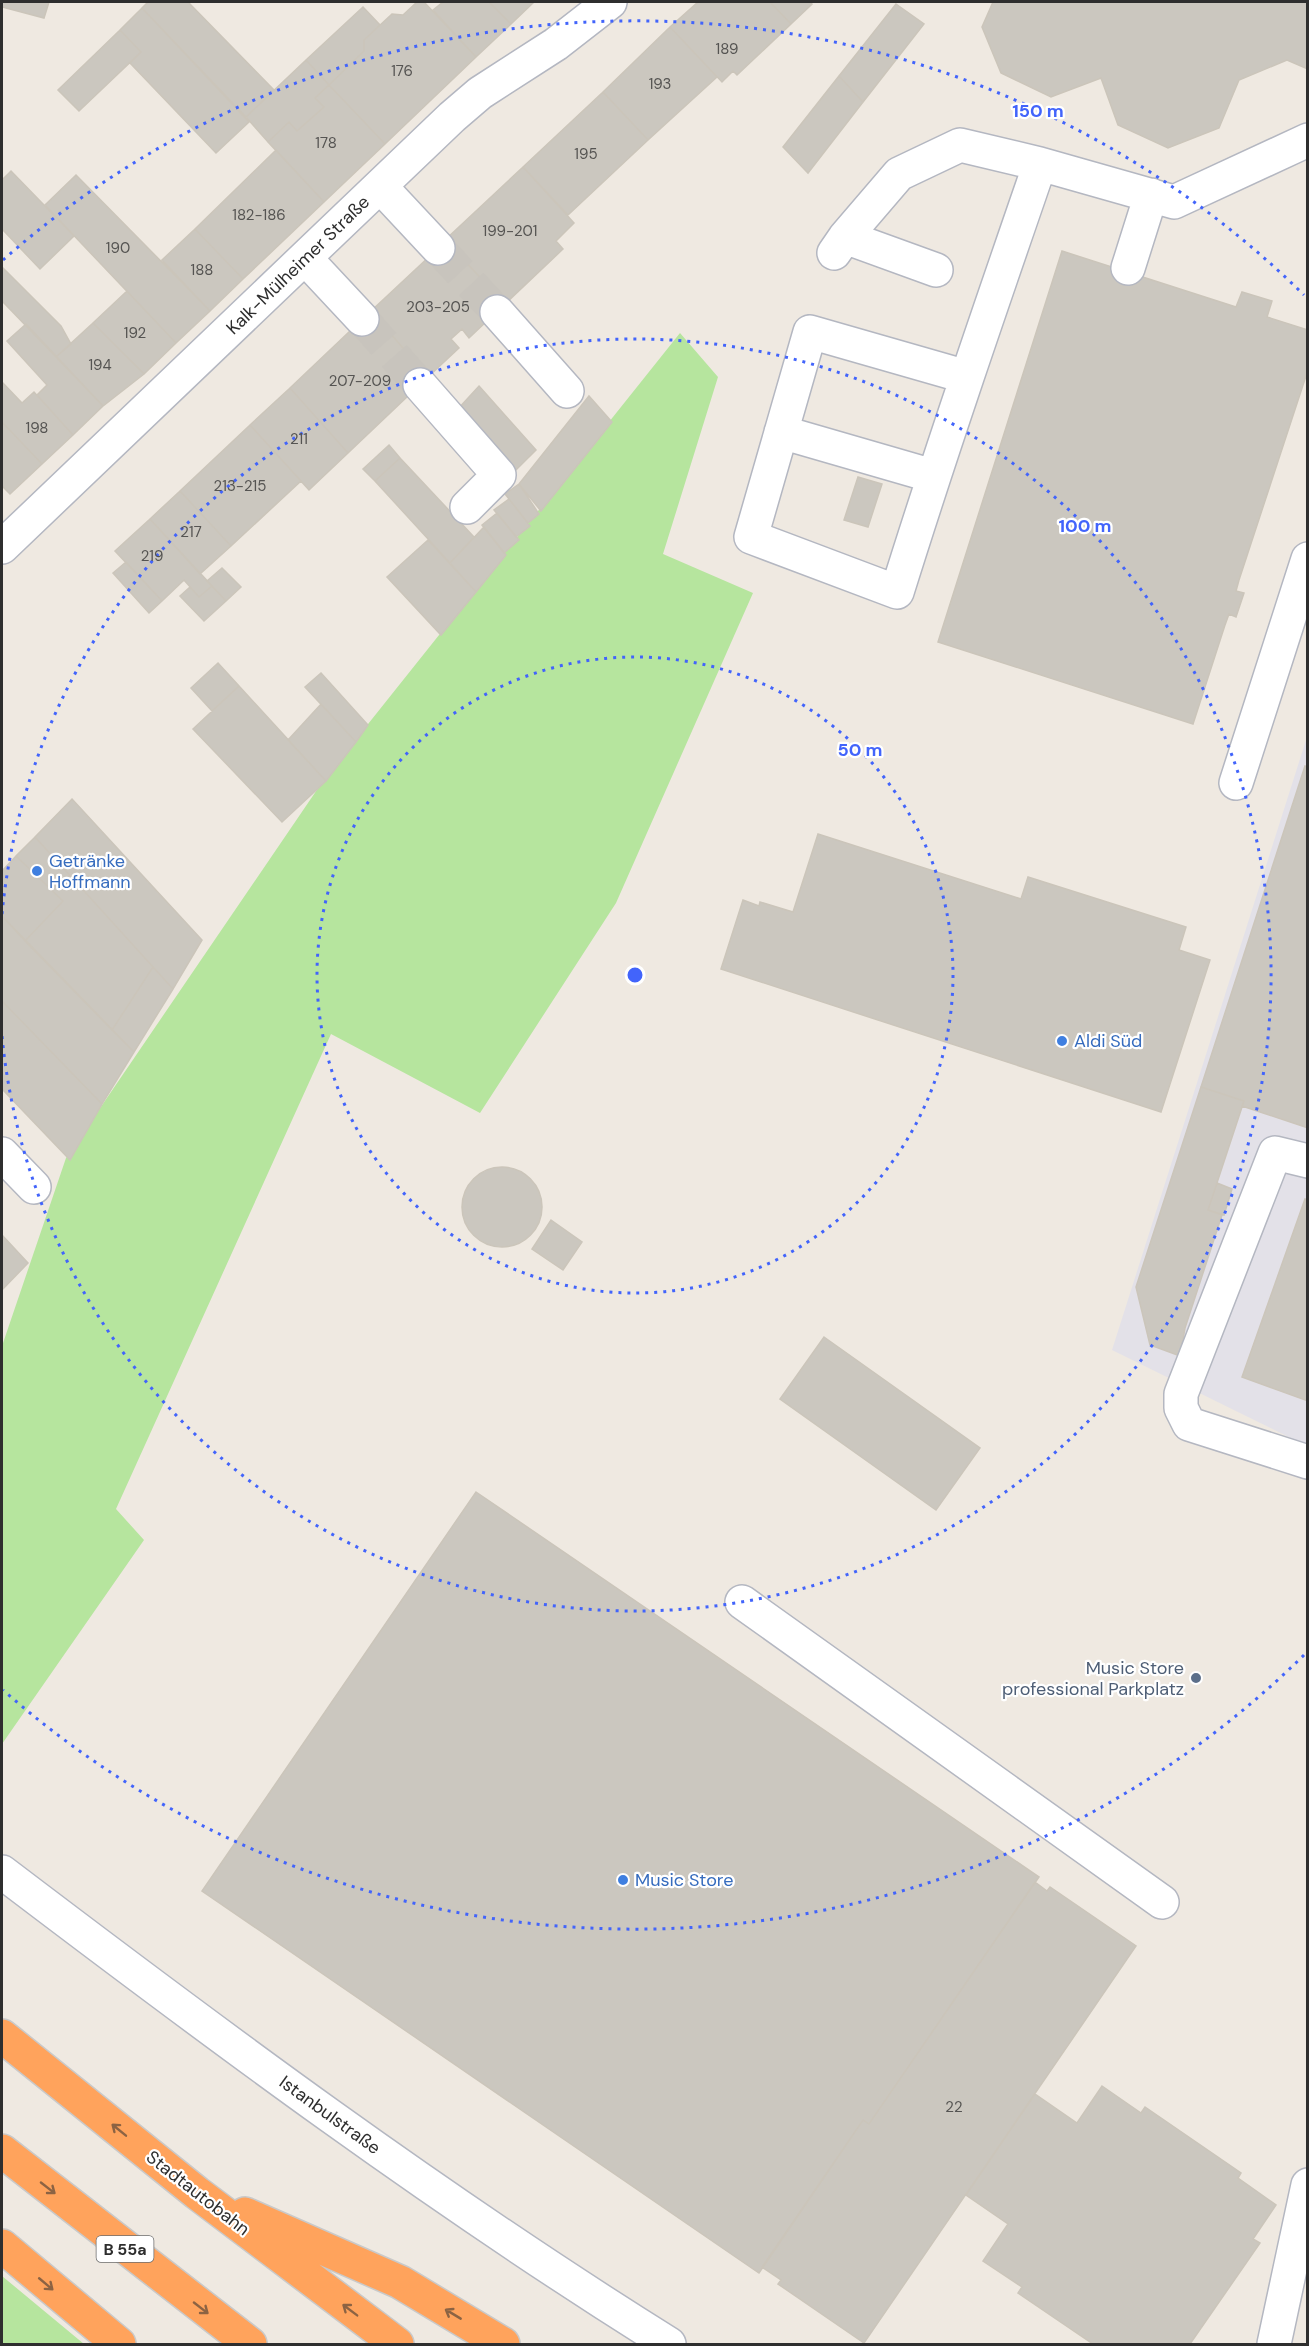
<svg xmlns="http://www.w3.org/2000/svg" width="1309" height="2346" viewBox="0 0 1309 2346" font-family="'DM Sans',sans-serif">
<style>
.industrial{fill:#e3e1e8}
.green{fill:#b6e59e}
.building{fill:#cbc7bf;stroke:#cbc5ba;stroke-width:1.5}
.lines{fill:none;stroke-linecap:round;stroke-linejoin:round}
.minor-tunnel{stroke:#c8c4bd;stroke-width:33;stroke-dasharray:33 16;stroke-linecap:butt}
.minor-casing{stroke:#b4b7c1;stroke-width:36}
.highway-casing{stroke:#c9c9c9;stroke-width:36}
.minor{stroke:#fff;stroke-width:33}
.highway{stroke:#ffa35c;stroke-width:33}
.oneway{stroke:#8c6343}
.ring{fill:none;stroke:#4264fb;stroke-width:3;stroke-dasharray:3 6}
.shop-dot{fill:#3f7fe0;stroke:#fff;stroke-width:2}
.service-dot{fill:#5c6f8a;stroke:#fff;stroke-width:2}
.labels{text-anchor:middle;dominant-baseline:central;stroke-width:4.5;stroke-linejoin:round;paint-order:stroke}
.number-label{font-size:15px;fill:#555452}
.shield{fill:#fff;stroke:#6d6d6d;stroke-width:1.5}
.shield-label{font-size:16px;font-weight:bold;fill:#2e2e2e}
.street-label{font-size:18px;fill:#2e2e2e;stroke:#fff}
.shop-label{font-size:18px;fill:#366cbe;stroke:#fff;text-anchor:start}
.service-label{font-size:18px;fill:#4e5e75;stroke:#fff;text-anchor:end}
.centre{fill:#4264fb;stroke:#fff;stroke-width:3}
.ring-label{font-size:18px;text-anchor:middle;font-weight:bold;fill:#4264fb;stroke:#fff;stroke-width:4.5;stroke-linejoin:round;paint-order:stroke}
</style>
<rect width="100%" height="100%" fill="#efe9e1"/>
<path class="industrial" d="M1307,737V1446L1112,1350Z"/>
<path class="green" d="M680,333L718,377L663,554L753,593L616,903L480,1113L331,1034L116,1509L144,1540L2,1744V1346L66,1158L325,778Z
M2,2276L84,2344H2Z"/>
<path class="building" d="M2,2H49L44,18L2,7Z
M148,2H188L274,90L246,117L142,8Z
M417,2H424L476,57L385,144L329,85L364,51V40L392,14L403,15Z
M443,2H489L511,24L476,57L433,10Z
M489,2H534L511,24Z
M698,2H770L791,24L737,75L733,71L722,82L670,27Z
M770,2H809L812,4L791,24Z
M993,2H1308V69L1287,60L1239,80L1219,128L1168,148L1118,125L1101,78L1051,97L1001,73L982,27Z
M896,4L924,24L863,102L839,76Z
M363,7L380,25L364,40V51L329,85L306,60Z
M142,8L249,122L216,153L130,63L141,52L120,30Z
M670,27L717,77L648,140L603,92Z
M120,30L141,52L79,111L58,90Z
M306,60L329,85L315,98L324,107L297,131L289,122L268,142L246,117Z
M839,76L863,102L808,173L783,147Z
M329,85L385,144L324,202L268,142L289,122L297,131L324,107L315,98Z
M603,92L648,140L568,215L523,167Z
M276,150L324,202L243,279L195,229Z
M523,167L574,223L556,241L563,249L505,304L445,240Z
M11,171L74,236L40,269L2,229V180Z
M76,175L210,311L176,343L45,205Z
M195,229L243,279L210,311L162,260Z
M446,241L505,304L469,338L462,329L451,339L459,348L428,377L371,311Z
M1062,251L1236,307L1242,292L1272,301L1267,317L1308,330V370L1239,580L1236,591L1244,593L1236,617L1229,614L1225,625L1193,724L938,642Z
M2,267L61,326L71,344L56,357L2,301Z
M127,291L176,343L144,374L93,323Z
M371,311L428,377L348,453L290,388Z
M93,323L144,374L103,406L56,357Z
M26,324L103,406L73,435L37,395L47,385L7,341Z
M2,382L22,403L34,392L73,435L42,464L2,422Z
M479,386L536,450L511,475L457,410Z
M290,388L348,453L309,490L250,425Z
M589,396L612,422L541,511L519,484Z
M2,422L42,464L10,494L2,486Z
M250,425L301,481L231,546L180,491Z
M389,445L400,458L375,481L363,469Z
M400,458L474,537L450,563L375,481Z
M858,477L882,484L868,527L844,520Z
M519,484L539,514L528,523L505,494Z
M180,491L231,546L200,574L150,519Z
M509,499L530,526L516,537L494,510Z
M497,513L519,540L504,553L482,525Z
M150,519L212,586L199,597L184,580L162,601L115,551Z
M484,527L506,555L476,592L450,563Z
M428,540L476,592L441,635L387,577Z
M126,562L162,601L149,613L113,573Z
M222,568L241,587L226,601L207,581Z
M212,586L226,601L204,621L180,596L190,587L199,597Z
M218,663L239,686L212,711L191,688Z
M321,673L368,725L356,742L305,687Z
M239,686L326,781L282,822L193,729Z
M321,704L356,742L326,781L288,740Z
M1305,766L1308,767V1128L1242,1106L1244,1101L1201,1087Z
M72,799L202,940L173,989L35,837Z
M818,834L1021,899L1028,877L1186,927L1179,950L1210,960L1161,1112L721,969L743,900L759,906L760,902L793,912Z
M35,837L153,967L112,1030L25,941L63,901L16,856Z
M16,856L63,901L25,941L2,916V871Z
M2,916L134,1052L102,1104L2,1001Z
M153,967L173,989L134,1052L112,1030Z
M2,1001L102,1104L70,1160L2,1089Z
M1201,1087L1244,1101L1208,1210L1222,1215L1185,1328L1180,1356L1150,1345L1136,1287Z
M462 1207a40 40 0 1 1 80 0a40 40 0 1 1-80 0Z
M1217,1183L1232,1189L1224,1215L1208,1210Z
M1305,1199L1308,1200V1401L1242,1377Z
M551,1220L582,1242L563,1270L532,1249Z
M2,1235L28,1263L2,1290Z
M824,1337L980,1448L936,1510L780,1399Z
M476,1492L1039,1877L869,2124L863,2120L759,2273L202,1891Z
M1035,1882L1047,1891L1050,1887L1136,1946L864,2343L778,2284L781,2280L762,2267L863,2120L869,2124Z
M1102,2086L1141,2113L1145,2107L1241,2173L1238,2178L1276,2205L1253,2239L1260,2243L1190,2344H1093L1018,2293L1022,2287L983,2261L1008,2224L966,2195L1035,2094L1077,2123Z"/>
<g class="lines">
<path class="minor-tunnel" d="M438,248L497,312
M362,319L420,385"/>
<defs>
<path id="minor" d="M380,186L438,248
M845,237L936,270
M834,253L845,237L899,174L960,145L1040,164L1174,202L1308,140
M305,258L362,319
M1128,268L1151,195
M497,312L567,391
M967,377L810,332L751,537L897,592C942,448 991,306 1040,164
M420,385L499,475L467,507
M781,432L933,476
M2,547L452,117L480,93L556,44L610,2
M1236,783L1308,559
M2,1154L34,1187
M1308,1161L1275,1153L1181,1394V1408L1189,1424L1308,1462
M742,1602L1162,1902
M2,1872C219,2037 438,2200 669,2344
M1274,2344L1308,2185"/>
<path id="highway" d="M2,2036L197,2193L397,2344
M2,2151L250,2344
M245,2214L400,2282L503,2344
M2,2246L119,2344"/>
</defs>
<use href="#minor" class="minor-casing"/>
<use href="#highway" class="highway-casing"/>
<use href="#minor" class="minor"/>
<use href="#highway" class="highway"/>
</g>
<defs><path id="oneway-shaft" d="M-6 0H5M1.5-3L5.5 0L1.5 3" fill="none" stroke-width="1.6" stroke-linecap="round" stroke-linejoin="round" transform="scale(1.5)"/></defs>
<g class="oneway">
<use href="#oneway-shaft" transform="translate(119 2130) rotate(-141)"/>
<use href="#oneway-shaft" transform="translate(48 2188) rotate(38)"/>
<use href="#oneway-shaft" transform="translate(46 2284) rotate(40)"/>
<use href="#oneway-shaft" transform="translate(201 2308) rotate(38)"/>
<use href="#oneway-shaft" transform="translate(350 2310) rotate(-143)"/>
<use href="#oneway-shaft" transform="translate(453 2314) rotate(-149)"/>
</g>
<g class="ring">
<circle cx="635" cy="975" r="318"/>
<path d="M2 914A636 636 0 1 1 2 1036"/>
<path d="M1304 1655A954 954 0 0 1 3 1690M3 260A954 954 0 0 1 1304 295"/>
</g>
<g class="shop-dot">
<circle cx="37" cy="871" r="6"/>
<circle cx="1062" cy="1041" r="6"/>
<circle cx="623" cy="1880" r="6"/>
</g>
<circle class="service-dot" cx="1196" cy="1678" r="6"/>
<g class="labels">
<g class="number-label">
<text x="727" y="49">189</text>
<text x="402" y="71">176</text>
<text x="660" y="84">193</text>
<text x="326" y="143">178</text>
<text x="586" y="154">195</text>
<text x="259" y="215">182-186</text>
<text x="510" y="231">199-201</text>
<text x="118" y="248">190</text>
<text x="202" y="270">188</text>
<text x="438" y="307">203-205</text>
<text x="135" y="333">192</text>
<text x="100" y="365">194</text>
<text x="360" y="381">207-209</text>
<text x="37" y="428">198</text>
<text x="299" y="439">211</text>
<text x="240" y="486">213-215</text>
<text x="191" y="532">217</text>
<text x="152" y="556">219</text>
<text x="954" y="2107">22</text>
</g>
<rect class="shield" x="96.5" y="2236" width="57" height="26" rx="4.5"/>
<g class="shield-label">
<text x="125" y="2249">B 55a</text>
</g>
<g class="street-label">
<text transform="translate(298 265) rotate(-44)">Kalk-Mülheimer Straße</text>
<text transform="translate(330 2115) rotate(36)">Istanbulstraße</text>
<text transform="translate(198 2193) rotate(38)">Stadtautobahn</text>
</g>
<g class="shop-label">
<text x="49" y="861">Getränke<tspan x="49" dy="21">Hoffmann</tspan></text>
<text x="1074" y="1041">Aldi Süd</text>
<text x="635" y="1880">Music Store</text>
</g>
<g class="service-label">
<text x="1184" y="1668">Music Store<tspan x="1184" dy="21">professional Parkplatz</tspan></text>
</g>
</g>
<circle cx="635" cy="975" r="9" class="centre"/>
<g class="ring-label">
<text x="1038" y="117">150 m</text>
<text x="1085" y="532">100 m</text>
<text x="860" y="756">50 m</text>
</g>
<rect width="1309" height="2346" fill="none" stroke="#2e2e2e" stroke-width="6"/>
</svg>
